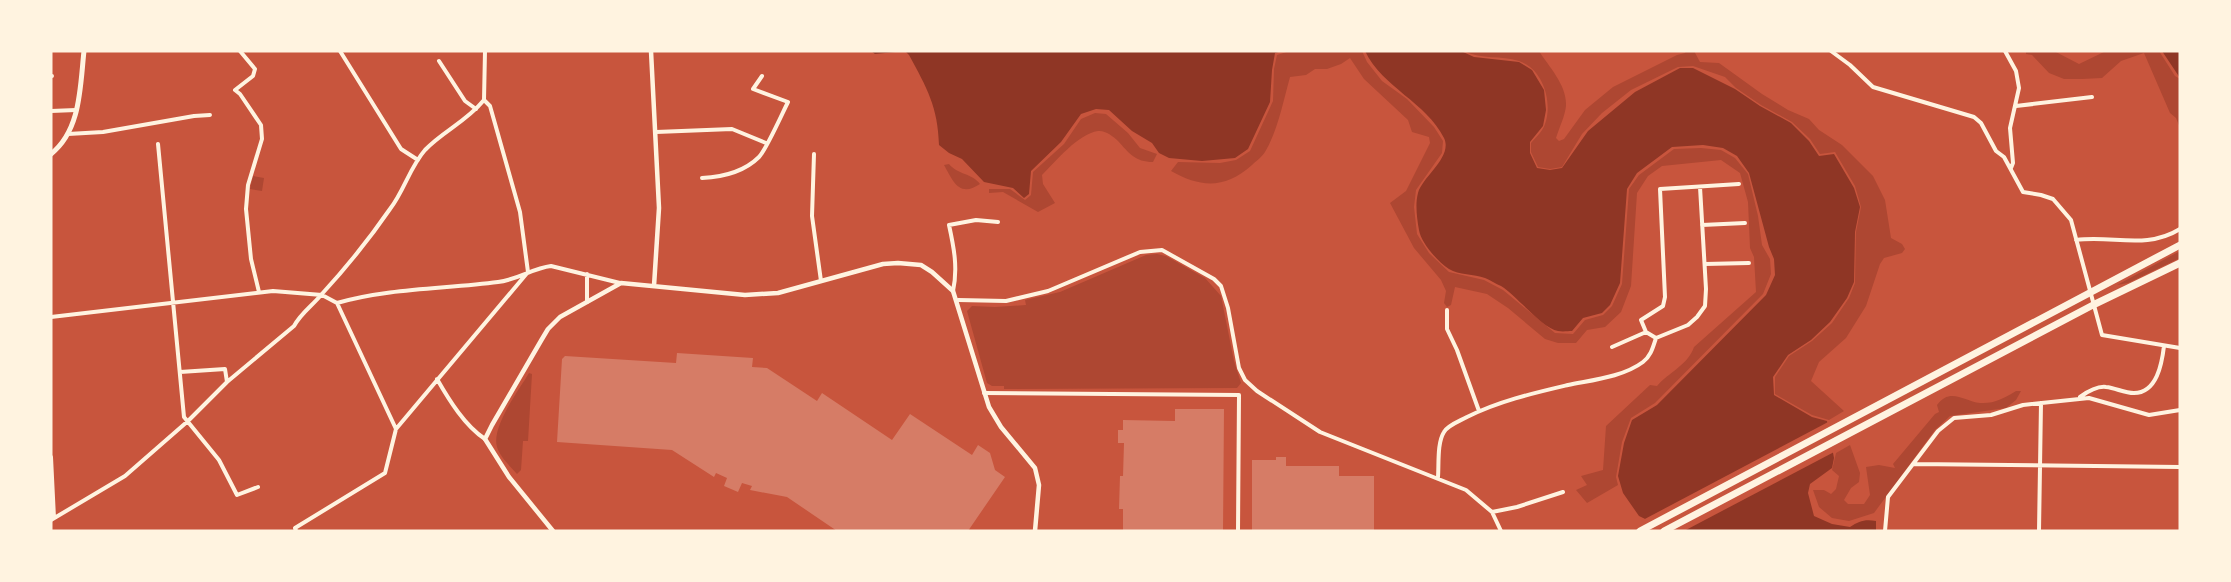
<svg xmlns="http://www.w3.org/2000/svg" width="2231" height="582" viewBox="0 0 2231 582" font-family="'PT Sans',sans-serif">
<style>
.green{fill:#ae4732}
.water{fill:#8f3625}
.pier{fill:#c8553d}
.building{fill:#d67c66}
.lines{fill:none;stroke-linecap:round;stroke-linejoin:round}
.minor{stroke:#fff3e0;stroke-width:4}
.tertiary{stroke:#fff3e0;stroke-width:4.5}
.secondary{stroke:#fff3e0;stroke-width:5}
.trunk{stroke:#fff3e0;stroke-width:7}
</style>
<rect width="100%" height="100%" fill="#c8553d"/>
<path class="green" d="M1290,51H1362L1367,62L1382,81L1407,99L1434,127L1443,141L1442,153L1416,190L1414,207L1417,234L1429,253L1449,272L1484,280L1503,290L1555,333L1573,334L1585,320L1603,315L1612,306L1622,284L1629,189L1639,175L1674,149L1701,148L1721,150L1735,158L1748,174L1758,216L1762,245L1770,259L1771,274L1763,294L1655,403L1631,418L1622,442L1616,477L1618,485L1587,503L1576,490L1587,485L1581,476L1603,470L1606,426L1650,385L1657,386C1669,372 1688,365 1694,347L1756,292L1754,257L1750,248L1748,202L1740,173L1721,160L1662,166L1648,176L1637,193L1631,286L1621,312L1605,327L1587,330L1576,343H1558L1545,339L1508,308L1487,294L1455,287L1451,305L1447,307L1444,303L1446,291L1441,280L1414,248L1390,203L1406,191L1430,143L1429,137L1412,132L1408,120L1364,79L1350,58L1341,64L1327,69H1315L1306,75L1290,77C1283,102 1278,130 1265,152C1262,157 1256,161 1252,165C1225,189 1201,188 1171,171L1178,162L1220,163L1236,160L1250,151L1273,101L1274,69L1277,55Z
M1464,51H1539C1549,67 1567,85 1566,106C1565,116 1559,128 1556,138L1559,141L1564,139L1585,110L1613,87L1677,55L1685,53L1686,51H1694L1700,62L1719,63L1762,94L1788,110L1809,119L1819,130L1842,145L1873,176L1885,200L1891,238L1902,244L1905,249L1902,253L1884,258L1880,264L1866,306L1846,338L1819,362L1811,381L1844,411L1829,420L1812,415L1775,394V377L1789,356L1812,341L1832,323L1849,298L1855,283L1856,232L1861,207L1855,186L1835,152L1820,154L1810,139L1792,122L1761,105L1736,88L1725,77L1693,66L1678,67L1631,90L1602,113L1582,134L1562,167L1550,169L1538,167L1531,152V143C1536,137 1543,131 1545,124C1553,102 1543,69 1519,61C1501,55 1482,60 1464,51Z
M2026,51H2054L2079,64L2106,51H2159L2175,76L2180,79V128L2176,118L2170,113L2144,53L2121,61L2102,78L2082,79H2064L2049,73L2032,55L2026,54Z
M1095,113L1106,114L1128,133L1140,148L1157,154L1153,162C1135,162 1129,153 1118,141C1113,136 1105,130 1098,131C1078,134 1056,161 1042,175L1043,184L1055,203L1038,212L1003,192L989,193V189H1010L1025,200L1031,195L1033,172L1064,144L1081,119Z
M949,164C958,175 972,173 980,184C959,198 953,181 944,165Z
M253,176L264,178L262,191L250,189Z
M2180,251V258L2128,283L2117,285Z
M1157,254L1166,256L1205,278L1221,296L1234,361L1241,383L1237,388L1004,389V386H992L987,383L967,311L972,306L995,307L1026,305L1025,300L1060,292L1146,255Z
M529,373L532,374L528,441H523L521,470L517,474C510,466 500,457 497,447C491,427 519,390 529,373Z
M2016,391H2021L2016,400L2006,408L1950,416L1935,430L1874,513L1849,521L1832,518L1819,507L1813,490H1824L1831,494L1836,489L1839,476L1832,470L1836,453L1850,445L1860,473L1859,482L1851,488L1844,500L1848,504H1864L1870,495L1866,467L1879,465L1895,468L1893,464L1935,414L1939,412L1937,405C1950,387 1964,401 1980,403C1994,404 2004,398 2016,391Z"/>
<path class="water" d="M871,51H1282L1275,53L1272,70L1270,102L1248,149L1235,158L1202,161L1169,158L1159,153L1152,143L1132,131L1109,110L1096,109L1081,114L1061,142L1031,171L1029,194L1024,198L1013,188L984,182L962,159L949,153L939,145C938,107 927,88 909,55L905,51L875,54Z
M1365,51H1461L1474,57L1519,62L1532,70L1544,90L1546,110L1543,126L1530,142V153L1537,168L1550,170L1562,168L1588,131L1635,92L1680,68H1693L1735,89L1760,106L1791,123L1809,141L1819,156L1834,154L1854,188L1860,207L1855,232L1854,282L1847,298L1830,322L1811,340L1788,355L1773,377L1774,395L1812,417L1827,421L1834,458L1832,468L1810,484L1808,493L1814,516L1832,524L1850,527C1859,521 1865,519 1876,521V531H1670L1639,516L1623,493L1618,476L1624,443L1632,420L1657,405L1766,295L1775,275L1774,259L1769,247L1749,173L1737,156L1723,148L1703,145L1672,147L1637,173L1627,189L1620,283L1610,305L1602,313L1583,318L1572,331C1568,331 1563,332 1558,331C1542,328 1517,296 1501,286C1496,284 1490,280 1485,278C1474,274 1459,275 1449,269C1438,262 1421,243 1419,230C1417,219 1415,204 1418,193C1423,176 1453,157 1444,138C1426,102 1383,88 1365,51Z
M2162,51H2178L2180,56V78Z"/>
<path class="pier" d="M1830,421L1836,451L1684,531H1663L1641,521Z"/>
<path class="building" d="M677,353L753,358L752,367L767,368L817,401L822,393L892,440L910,414L972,455L978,445L990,453L995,470L1005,477L968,531H837L787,497L750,490L752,486L742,483L738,492L724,486L727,478L716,473L714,477L672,450L557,442L562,359L565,356L676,363Z
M1175,409H1224L1223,531H1123V509H1119L1120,476H1123L1124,443H1118V430H1123V420L1175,421Z
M1276,457H1286V466H1339V476H1374V531H1252V460H1276Z"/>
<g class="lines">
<path class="minor" d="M240,51L255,69L253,76L235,90L240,94L261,125L262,139L248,185L246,209L251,259L259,292
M340,51L401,149L418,160
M1831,51L1850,65L1873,87L1974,117L1981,123L1996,151L2004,157L2023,192L2041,195L2053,199L2071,220L2102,335L2180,348
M2005,51L2016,71L2019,88L2010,128L2013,163L2011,168
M439,61L465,101L476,109
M51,76H52
M2016,106L2092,97
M51,111L76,110
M656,132L732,129L766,143
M68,134L103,132L194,116L210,115
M158,144L184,417L219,460L237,495L258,487
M814,154L812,216L821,281
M702,178C722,177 744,172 759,157C766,150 782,114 788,102L753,89L762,76
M1702,225L1745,223
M2076,240C2113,235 2146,250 2180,229
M1705,264L1749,263
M953,291C958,268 954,248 949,225L976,220L998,222
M958,300L1006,301L1048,291L1140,252L1162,250L1214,279L1221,286L1228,308L1239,368L1245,380L1257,391L1320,432L1466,490L1492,512L1501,531
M587,302V274
M337,303L396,429
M1447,310V329L1457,350L1479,411
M51,317L273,291L322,295L337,303C389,288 445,289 498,282C517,280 533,268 551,266L620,283
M1656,338L1646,332L1641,320L1663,306L1665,297L1660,189L1739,184
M1612,347L1646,332
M180,372L225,369L227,382
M437,379C449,400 465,426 485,439
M984,393L1239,395L1238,531
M2080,397C2087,392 2098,386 2106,387C2116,388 2124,393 2134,393C2157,393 2162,363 2164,346
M51,457L54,518
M1914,464L2180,467
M1438,477C1439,464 1437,443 1444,432C1448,425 1460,421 1467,417C1499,401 1534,393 1568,385C1592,380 1623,377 1643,362C1651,356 1653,347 1656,338L1688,325L1697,317L1705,306L1706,289L1700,187
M1492,512L1517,507L1563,492
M51,520L125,476L188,421L227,382L294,326C301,313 312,306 321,295C345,269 370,238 390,209C404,191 410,167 425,150C443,131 466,122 484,100L485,51
M296,531L295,528L385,473L396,429L528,272L520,212L490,106L484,100
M1885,531L1888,497L1938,431L1954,418L1991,415L2023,405L2089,398L2149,415L2180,410
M2039,531L2041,403"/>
<path class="tertiary" d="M651,51L659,208L654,286
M553,531L509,477L485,439L492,425L542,339L548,329L560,317L621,283L745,295L778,293L883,264L898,263L921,265L932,272L953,291L989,407L1001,427L1035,468L1039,485L1035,531"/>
<path class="secondary" d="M51,154C81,130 80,87 84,51"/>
<path class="trunk" d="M1640,531L2180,245
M1664,531L2093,305L2180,263"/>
</g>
<rect width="2231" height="582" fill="none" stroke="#fff3e0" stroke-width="105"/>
</svg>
